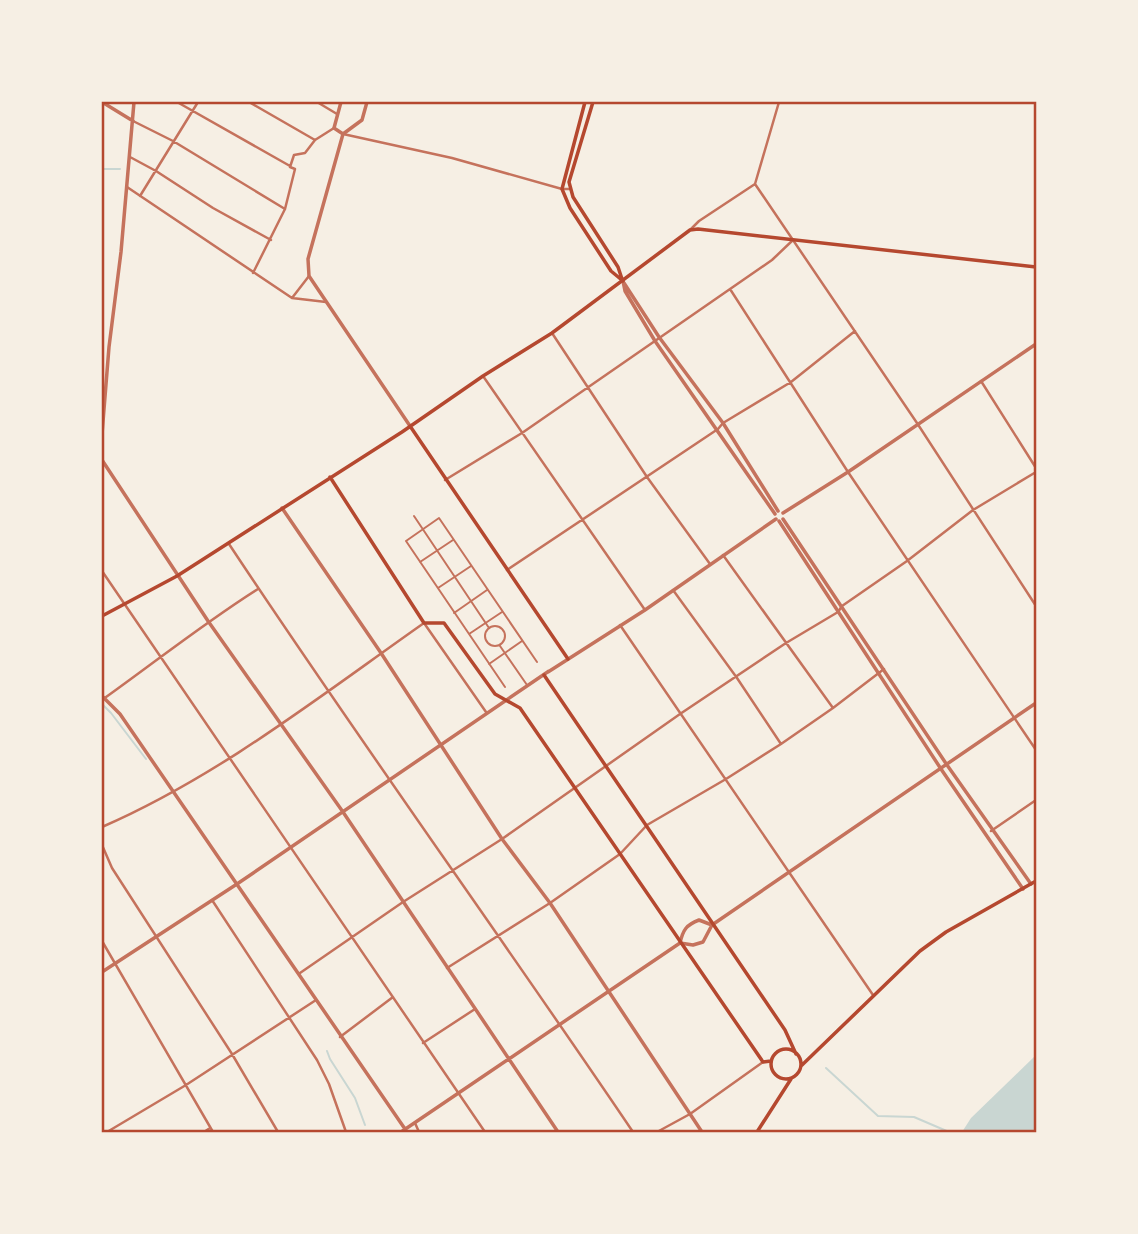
<svg xmlns="http://www.w3.org/2000/svg" width="1138" height="1234" viewBox="0 0 1138 1234" font-family="'Roboto Condensed',sans-serif">
<style>
.water{fill:#c9d6d2}
.lines{fill:none;stroke-linecap:round;stroke-linejoin:round}
.stream{stroke:#c9d6d2;stroke-width:2}
.pedestrian{stroke:#c5725c;stroke-width:2}
.minor{stroke:#c5725c;stroke-width:2.5}
.tertiary{stroke:#c5725c;stroke-width:3.5}
.secondary{stroke:#b5482f;stroke-width:3.5}
.neatline{fill:none;stroke:#b5482f;stroke-width:2.5}
</style>
<rect width="100%" height="100%" fill="#f6efe4"/>
<path class="water" d="M1036,1055V1132H962L971,1118Z"/>
<g class="lines">
<path class="stream" d="M102,169H120
M102,704L111,713L146,759
M327,1051L330,1059L355,1098L365,1125
M826,1068L878,1116L914,1117L949,1132"/>
<path class="pedestrian" d="M414,516L489,628
M420,562L453,540
M438,588L471,566
M454,613L487,590
M485 636a10 10 0 1 1 20 0a10 10 0 1 1-20 0Z
M469,634L502,612
M500,646L527,685
M489,664L522,641
M505,687L406,541L439,518L537,662"/>
<path class="minor" d="M177,102L290,166
M249,102L315,140
M317,102L337,114
M133,121L173,141L285,209
M343,134L452,158L562,189H570
M130,157L156,171L213,208L271,240
M755,184L917,423L1036,606
M755,184L779,102
M127,187L292,298L326,302
M140,196L198,102
M690,230L699,221L755,184
M253,273L285,209L295,169L290,167L294,155L305,153L315,140L334,128
M730,289L848,472L1036,750
M292,298L309,276
M552,333L647,477L710,564
M483,376L645,610
M981,381L1036,468
M445,480L522,433L772,260L793,240
M229,544C360,742 500,935 633,1132
M723,555L833,708
M507,570L718,429L723,423L791,382L855,331
M102,571L485,1132
M673,590L737,678L781,744
M620,625L873,995
M102,700C154,663 204,623 258,589
M102,827C219,776 320,696 424,623L486,712
M991,831L1036,800
M102,845L112,868L232,1054L278,1132
M212,900L317,1060L329,1084L346,1132
M102,941L213,1132
M447,968L550,903L620,854L647,825L726,779L781,744L833,708L884,669
M300,973L403,902L502,839L680,714L786,643L838,612L842,606L907,561L973,510L1036,472
M340,1037L393,997
M423,1043L475,1009
M415,1123L419,1132
M107,1132L186,1085L316,1000
M204,1132L210,1128
M657,1132L690,1114L763,1062"/>
<path class="tertiary" d="M102,102L133,121
M341,102L334,128L343,134
M367,102L362,120L343,134L308,259L309,276L410,426
M623,281L625,291L655,341L775,514
M624,283L659,337L723,423L778,511
M102,434L109,347L121,252L134,102
M102,460L208,621L343,812L558,1132
M282,508L381,653L502,839L550,903L702,1132
M783,513L848,472L1036,344
M783,519L947,765L1031,884
M779,521L941,769L1023,889
M548,672L645,610L776,519
M102,696L120,714L405,1129
M699,920L712,925L703,942L693,945L680,943C683,930 686,925 699,920Z
M712,925L1036,703
M102,972L237,884L549,671
M401,1132L680,943"/>
<path class="secondary" d="M585,102L562,189L570,208L611,271L623,281
M593,102L569,182L573,197L618,267L622,279
M410,426L568,659
M330,477L424,623H444L495,694L520,708L763,1062L771,1061
M102,616L177,576L402,432L483,376L552,333L690,230L698,229L1036,267
M544,675L785,1030L796,1054
M771 1064a15 15 0 1 1 30 0a15 15 0 1 1-30 0Z
M801,1066L920,951L946,932L1036,881
M757,1132L791,1079"/>
</g>
<rect width="1138" height="1234" fill="none" stroke="#f6efe4" stroke-width="206"/>
<rect x="103" y="103" width="932" height="1028" class="neatline"/>
</svg>
